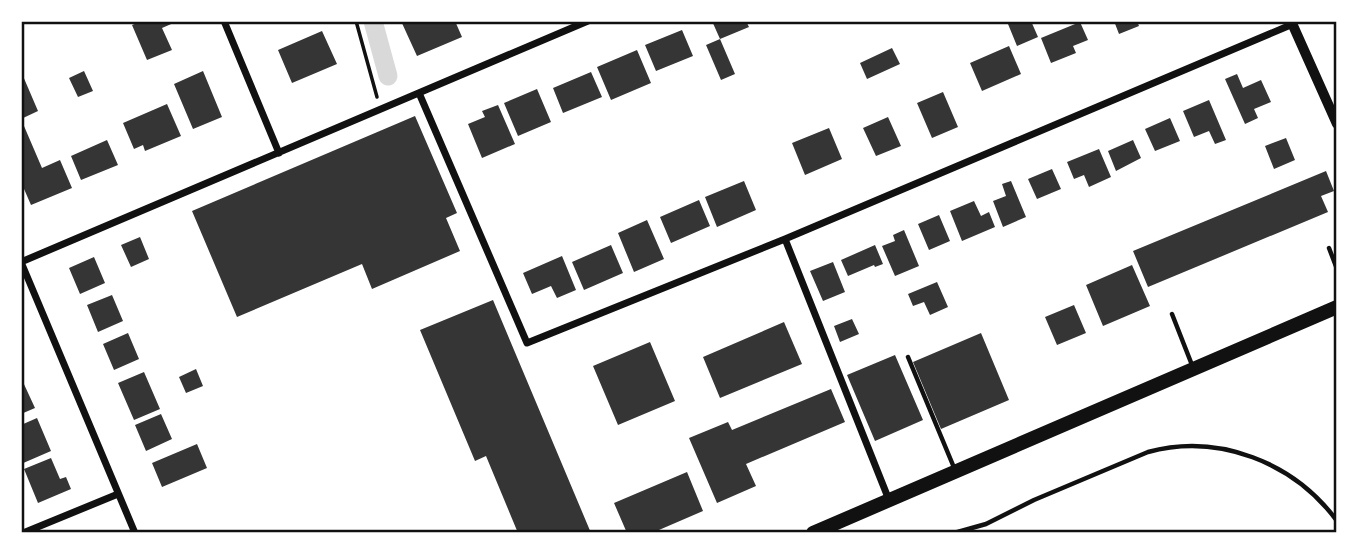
<svg xmlns="http://www.w3.org/2000/svg" width="1358" height="554" viewBox="0 0 1358 554" font-family="Cabin,sans-serif">
<style>
.lines{fill:none;stroke-linecap:round;stroke-linejoin:round}
.canal{stroke:#d9d9d9;stroke-width:19}
.building{fill:#353535}
.path{stroke:#111;stroke-width:3.5}
.service{stroke:#111;stroke-width:4.5}
.minor{stroke:#111;stroke-width:7}
.tertiary{stroke:#111;stroke-width:10}
.primary{stroke:#111;stroke-width:14}
.neatline{fill:none;stroke:#111;stroke-width:2.5}
</style>
<rect width="100%" height="100%" fill="#fff"/>
<g class="lines">
<path class="canal" d="M373,21L388,76"/>
</g>
<path class="building" d="M142,21H178L162,28L172,50L147,60L132,25Z
M401,21H426L428,24L436,21H455L462,37L417,56Z
M712,21H746L749,27L720,39L735,74L721,80L706,45L720,39Z
M1016,21H1031L1038,37L1017,46L1008,24Z
M1114,21H1137L1139,26L1119,34Z
M1080,22L1088,40L1073,46L1076,53L1051,63L1041,38Z
M682,30L693,56L656,71L645,45Z
M322,31L337,64L292,83L278,50Z
M1009,46L1021,74L982,91L970,63Z
M892,48L900,64L867,79L860,63Z
M637,50L651,83L611,100L597,67Z
M84,71L93,91L78,97L69,78Z
M203,71L222,117L193,129L174,84Z
M591,72L602,97L563,113L553,88Z
M1237,74L1243,88L1261,80L1271,102L1254,109L1258,118L1245,124L1225,79Z
M23,76L38,111L21,119V77Z
M537,89L551,122L518,136L504,103Z
M943,92L958,127L932,138L917,103Z
M1209,100L1226,140L1215,144L1209,131L1194,137L1183,111Z
M167,104L181,136L145,151L143,145L134,149L123,123Z
M498,105L515,144L482,158L468,124L485,117L482,111Z
M415,116L457,213L446,218L460,251L372,289L362,264L237,317L192,211Z
M888,117L901,146L876,156L863,128Z
M1170,118L1180,141L1155,151L1145,129Z
M21,119L42,168L60,160L72,188L31,205L21,182Z
M829,128L842,159L805,175L792,143Z
M1286,138L1295,160L1274,169L1265,146Z
M107,140L118,165L81,180L71,156Z
M1133,140L1141,158L1116,171L1108,151Z
M1099,149L1111,177L1089,187L1084,175L1074,179L1067,162Z
M1052,169L1061,189L1037,199L1028,179Z
M1326,171L1334,191L1321,196L1328,212L1148,287L1133,251Z
M744,181L756,210L717,227L705,197Z
M1011,181L1026,217L1003,227L993,201L1006,196L1002,184Z
M699,200L710,226L671,243L660,217Z
M974,201L981,216L989,212L995,227L962,241L950,211Z
M939,215L950,241L929,250L918,224Z
M647,220L664,259L634,272L618,233Z
M904,230L919,266L895,276L882,246L895,241L893,235Z
M140,237L149,259L131,267L121,245Z
M611,245L623,273L584,290L572,262Z
M875,245L883,264L875,267L874,265L848,276L841,260Z
M562,256L576,290L557,298L551,286L532,294L523,273Z
M94,257L105,283L80,294L69,268Z
M833,262L845,292L823,301L810,271Z
M1132,265L1150,306L1103,326L1086,285Z
M937,282L948,307L930,315L924,302L913,306L908,294Z
M112,295L123,321L98,332L87,305Z
M493,300L591,533H518L486,456L475,461L420,330Z
M1074,305L1086,333L1057,345L1045,317Z
M852,319L859,334L840,342L834,326Z
M784,322L802,364L720,398L703,357Z
M128,333L139,359L114,370L103,344Z
M981,333L1009,400L941,429L913,362Z
M650,342L675,401L618,425L593,366Z
M895,355L923,420L875,441L847,375Z
M196,369L203,386L186,393L179,377Z
M144,372L160,409L134,420L118,383Z
M23,382L35,408L21,414V383Z
M831,389L845,422L746,464L756,486L717,503L689,438L728,422L732,430Z
M161,414L172,439L146,451L135,425Z
M37,418L51,451L21,464V425Z
M197,444L207,468L162,487L152,463Z
M51,458L60,479L66,477L71,489L38,503L24,469Z
M687,472L703,511L652,533H627L614,503Z"/>
<g class="lines">
<path class="path" d="M356,21L377,97"/>
<path class="service" d="M1329,248L1337,269
M1172,314L1192,365
M908,357L955,470
M954,533L986,524L1034,500L1148,452C1218,433 1294,462 1337,521"/>
<path class="minor" d="M224,21L279,153
M419,93L527,343L785,239L1293,24
M785,239L889,500
M21,262L588,21
M21,262L135,533
M23,533L118,494"/>
<path class="tertiary" d="M1291,21L1337,124"/>
<path class="primary" d="M813,533L1337,307"/>
</g>
<rect width="1358" height="554" fill="none" stroke="#ffffff" stroke-width="46"/>
<rect x="23" y="23" width="1312" height="508" class="neatline"/>
</svg>
